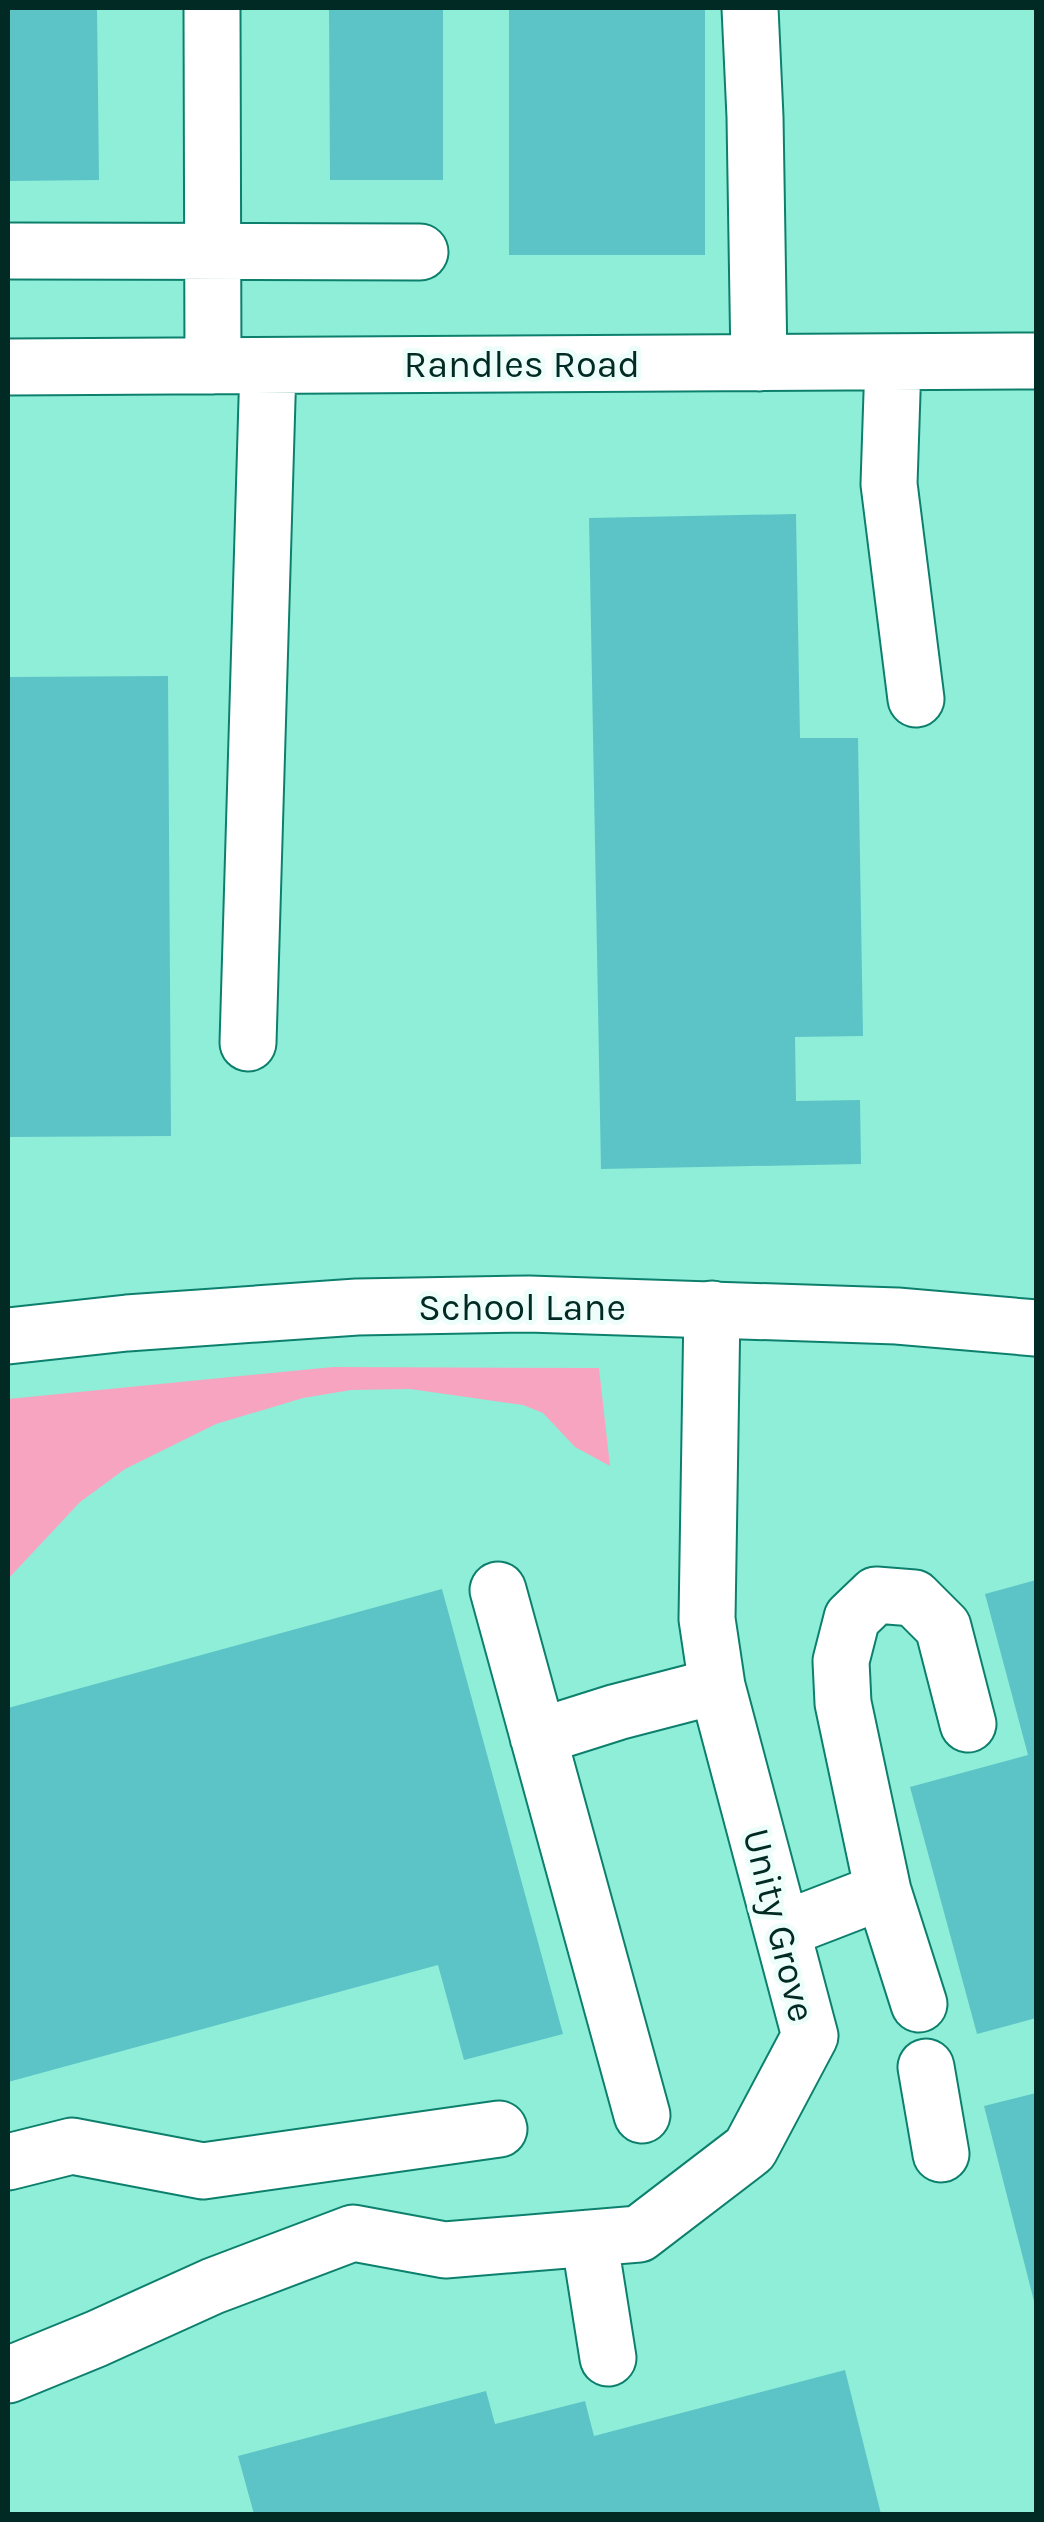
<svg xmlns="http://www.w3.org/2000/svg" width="1044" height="2522" viewBox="0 0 1044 2522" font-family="Karla,sans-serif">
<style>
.green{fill:#f7a4c0}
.building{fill:#5cc4c7}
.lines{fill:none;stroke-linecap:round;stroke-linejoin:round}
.minor-casing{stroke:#0d806d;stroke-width:59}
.major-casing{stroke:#0d806d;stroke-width:59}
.minor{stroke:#fff;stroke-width:55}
.major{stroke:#fff;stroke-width:55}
.labels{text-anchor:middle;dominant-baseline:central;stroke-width:10;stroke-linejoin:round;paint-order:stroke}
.street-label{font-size:38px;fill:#002a23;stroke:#edfefa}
</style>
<rect width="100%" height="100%" fill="#8feed8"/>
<path class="green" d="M333,1367L599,1368L610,1466L575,1447L543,1413L523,1405L410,1389L351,1390L303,1398L216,1424L125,1469L80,1502L8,1579V1399Z"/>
<path class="building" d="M8,8H97L99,180L8,181Z
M329,8H443V180H330Z
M509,8H705V255H509Z
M796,514L800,738H858L863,1036L795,1037L796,1101L860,1100L861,1164L601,1169L589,518Z
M168,676L171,1136L8,1137V677Z
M1036,1580V2018L977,2034L910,1787L1028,1755L985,1594Z
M442,1589L563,2034L464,2060L438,1965L8,2082V1708Z
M1036,2093V2305H1035L984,2106Z
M845,2370L881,2514H254L238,2456L486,2391L495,2424L585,2401L594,2436Z"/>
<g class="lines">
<defs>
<path id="minor" d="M212,8L213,366
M750,8L755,117L759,363
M8,251L420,252
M893,363L889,484L916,699
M8,367L1036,361
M248,1043L268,366
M498,1590L642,2115
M538,1737L617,1712L717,1686
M883,1891L919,2004
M782,1930L883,1891L843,1703L841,1661L852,1618L876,1595L914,1598L943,1627L968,1724
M926,2067L941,2154
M8,2162L72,2146L203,2171L499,2129
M589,2238L608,2358
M8,2375L96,2339L213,2286L353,2233L445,2250L639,2234L750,2149L810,2036L717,1686L707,1619L712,1309"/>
<path id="major" d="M8,1336L127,1323L357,1307L529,1304L897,1316L1036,1328"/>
</defs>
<use href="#minor" class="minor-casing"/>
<use href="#major" class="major-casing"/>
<use href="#minor" class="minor"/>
<use href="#major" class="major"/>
</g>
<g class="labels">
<g class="street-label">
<text x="522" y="364">Randles Road</text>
<text x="522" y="1307">School Lane</text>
<text transform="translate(779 1925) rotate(76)">Unity Grove</text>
</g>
</g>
<rect width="1044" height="2522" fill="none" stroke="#002a23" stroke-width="20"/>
</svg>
